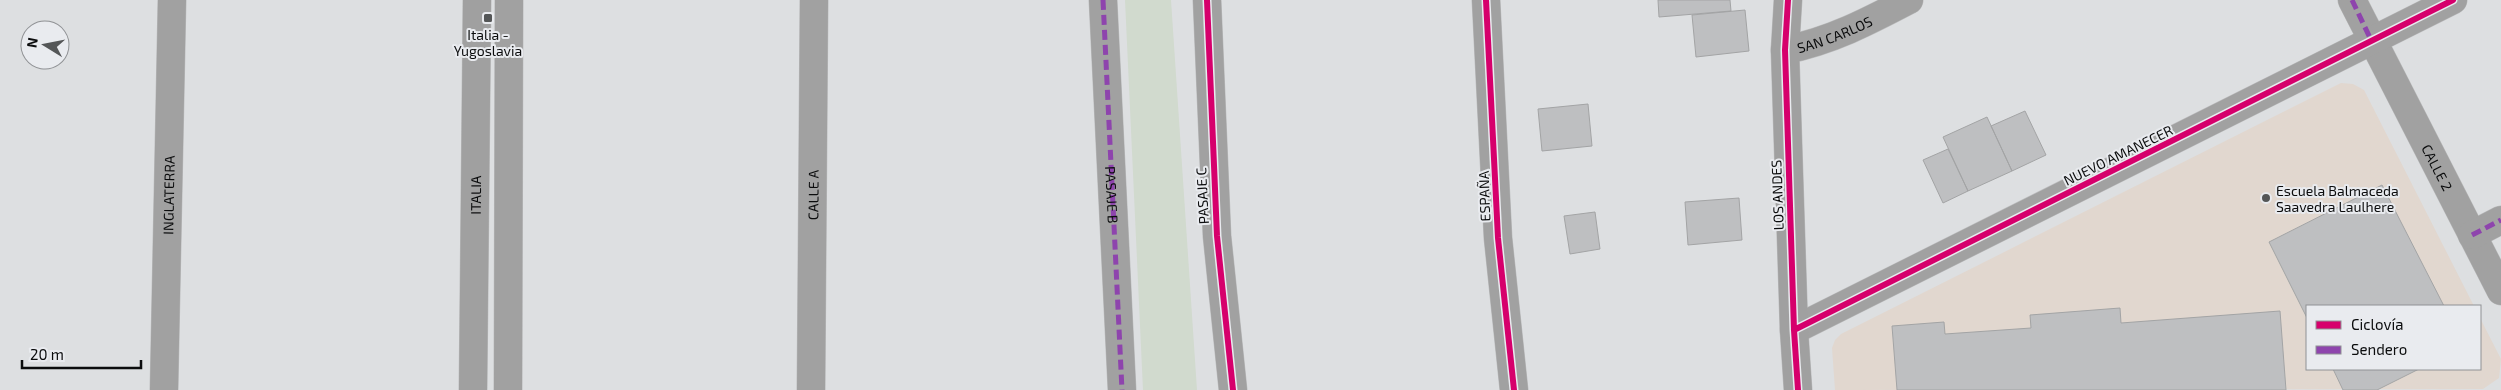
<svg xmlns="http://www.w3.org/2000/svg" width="2501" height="390" viewBox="0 0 2501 390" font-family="'Exo 2',sans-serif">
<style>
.education{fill:#e1d7cf}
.green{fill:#d1dace}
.building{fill:#bebfc1;stroke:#a3a4a5}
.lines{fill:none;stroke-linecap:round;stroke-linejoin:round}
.street-casing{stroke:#bcbdbe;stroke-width:29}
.secondary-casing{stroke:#bcbdbe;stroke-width:29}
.street{stroke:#a1a1a1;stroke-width:28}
.secondary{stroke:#a0a0a0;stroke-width:28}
.quiet{stroke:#8e44ad;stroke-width:5;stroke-dasharray:10 5;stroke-linecap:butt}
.cycleway-casing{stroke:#e9ebef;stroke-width:9}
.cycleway{stroke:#d6006c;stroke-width:6}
.poi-dot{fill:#545657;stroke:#e9ebef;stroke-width:2}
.labels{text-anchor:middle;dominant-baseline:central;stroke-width:4;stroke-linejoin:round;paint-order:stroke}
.street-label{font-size:14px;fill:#0b0c0d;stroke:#e9ebef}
.poi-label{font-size:14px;fill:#0b0c0d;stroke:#e9ebef}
</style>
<rect width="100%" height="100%" fill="#dddfe1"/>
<path class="education" d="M2341,83L2353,84L2364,90L2474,306H2307V369H2480V318L2501,359L2499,378L2483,389L1835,390L1832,348L1835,340L1841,334Z"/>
<path class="green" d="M1125,0H1171L1197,390H1143Z"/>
<path class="building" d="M1658,0H1730L1731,11L1659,17Z
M1745,10L1749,51L1696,57L1692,15Z
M1588,104L1592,146L1542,151L1538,109Z
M2025,111L2046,155L2012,171L1991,126Z
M1987,117L2012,171L1968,191L1943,137Z
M1948,149L1968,191L1943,203L1923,160Z
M2382,185L2444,306H2307V318L2269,242Z
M1739,198L1742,240L1688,245L1685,202Z
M1595,212L1600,249L1570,254L1564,216Z
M2120,308L2121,323L2280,311L2286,390H1897L1892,326L1944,322L1945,334L2031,328L2030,315Z
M2333,369H2419L2377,390H2343Z"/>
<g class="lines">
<defs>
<g id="street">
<path id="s1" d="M1103,0L1122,390"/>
<path d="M1207,0L1217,236L1233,390"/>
<path d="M1486,0L1498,238L1514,390"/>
<path id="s2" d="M2352,0L2501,291"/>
<path id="s3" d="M1785,50C1831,41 1869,21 1909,0"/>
<path d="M2472,235L2501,220"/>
<path d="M1794,330L2453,0"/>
<path id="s4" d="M164,390L172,0"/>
<path d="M508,390L509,0"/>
<path id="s5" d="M811,390L814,0"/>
</g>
<g id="secondary">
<path d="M1788,0L1785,50L1794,330L1798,390"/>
<path id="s6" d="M473,390L477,0"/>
</g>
</defs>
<use href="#street" class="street-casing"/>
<use href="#secondary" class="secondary-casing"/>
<use href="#street" class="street"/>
<use href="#secondary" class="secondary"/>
<path class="quiet" d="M1103,0L1122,390
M2352,0L2372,42
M2472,235L2501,220"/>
<defs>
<path id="cycleway" d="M1207,0L1217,236L1233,390
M1486,0L1498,238L1514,390
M1788,0L1785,50L1794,330L1798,390
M1794,330L2453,0"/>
</defs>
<use href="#cycleway" class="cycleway-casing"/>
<use href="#cycleway" class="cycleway"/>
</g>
<g class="poi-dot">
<rect x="483" y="13" width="10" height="10" rx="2.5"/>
<circle cx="2266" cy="198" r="5"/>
</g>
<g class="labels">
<g class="street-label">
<text stroke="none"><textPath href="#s3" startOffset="52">SAN CARLOS</textPath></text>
<text transform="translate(2118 155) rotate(-26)">NUEVO AMANECER</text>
<text stroke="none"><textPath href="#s2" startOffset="188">CALLE 2</textPath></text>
<text stroke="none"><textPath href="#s4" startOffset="195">INGLATERRA</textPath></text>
<text stroke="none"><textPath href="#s6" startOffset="195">ITALIA</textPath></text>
<text stroke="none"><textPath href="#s5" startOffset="195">CALLE A</textPath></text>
<text stroke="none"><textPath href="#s1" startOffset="195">PASAJE B</textPath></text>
<text transform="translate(1777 195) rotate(-92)">LOS ANDES</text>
<text transform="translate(1202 196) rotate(-93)">PASAJE C</text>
<text transform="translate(1484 196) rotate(-92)">ESPAÑA</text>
</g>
<g class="poi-label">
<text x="488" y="34">Italia -<tspan x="488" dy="16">Yugoslavia</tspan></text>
<text x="2276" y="190" text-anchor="start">Escuela Balmaceda<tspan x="2276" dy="16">Saavedra Laulhere</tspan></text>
</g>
</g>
<rect x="2306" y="305" width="175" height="65" fill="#e9ebef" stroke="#909295"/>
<rect x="2316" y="321" width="25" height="8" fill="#d6006c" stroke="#909295"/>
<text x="2351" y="330" font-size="15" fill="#0b0c0d">Ciclovía</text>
<rect x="2316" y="346" width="25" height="8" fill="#8e44ad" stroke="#909295"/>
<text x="2351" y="355" font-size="15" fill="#0b0c0d">Sendero</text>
<g transform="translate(45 45) rotate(280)"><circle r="24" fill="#e9ebef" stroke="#909295"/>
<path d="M0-4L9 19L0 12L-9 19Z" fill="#545657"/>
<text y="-8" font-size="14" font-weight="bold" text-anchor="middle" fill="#0b0c0d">N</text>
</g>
<path d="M22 360v8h119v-8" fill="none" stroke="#0b0c0d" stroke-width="2.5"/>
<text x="30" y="360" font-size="15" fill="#0b0c0d" stroke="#e9ebef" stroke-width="4" paint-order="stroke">20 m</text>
</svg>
